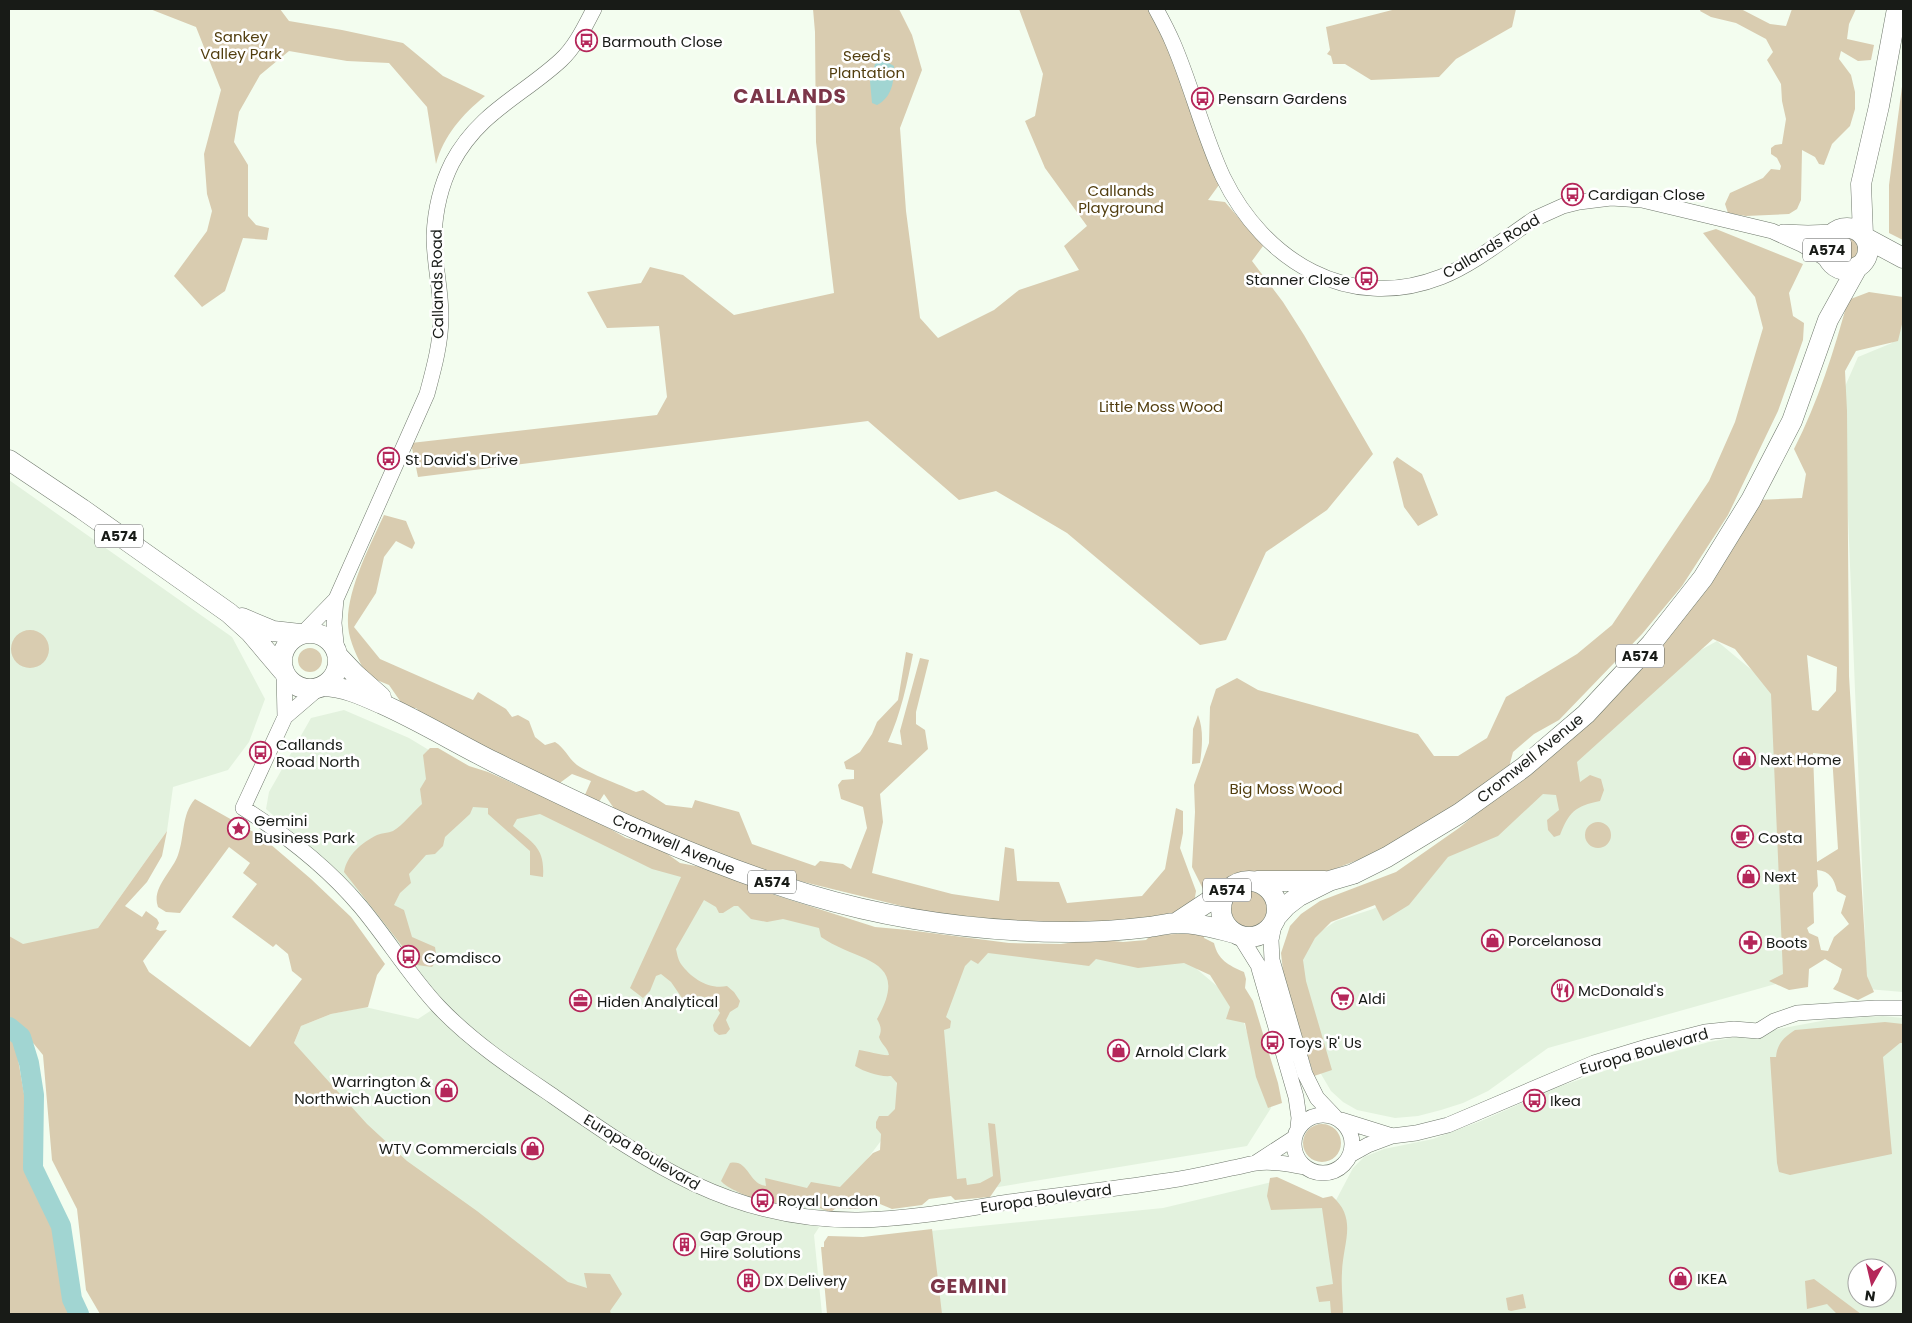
<svg xmlns="http://www.w3.org/2000/svg" width="1912" height="1323" viewBox="0 0 1912 1323" font-family="Poppins,sans-serif">
<style>
.built{fill:#e3f2de;fill-rule:evenodd}
.green{fill:#d9ccb0;fill-rule:evenodd}
.water{fill:#a1d5d2}
.lines{fill:none;stroke-linecap:round;stroke-linejoin:round}
.river{stroke:#a1d5d2;stroke-width:20}
.tertiary-casing{stroke:#6f786c;stroke-width:16}
.primary-casing{stroke:#6f786c;stroke-width:21}
.tertiary{stroke:#fff;stroke-width:15}
.primary{stroke:#fff;stroke-width:20}
.labels{text-anchor:middle;dominant-baseline:central;stroke-width:5;stroke-linejoin:round;paint-order:stroke}
.shield{fill:#fff;stroke:#5d5f5d;stroke-width:1}
.shield-label{font-size:14px;font-weight:bold;fill:#181b17}
.park-label{font-size:15px;fill:#523e0f;stroke:#fff}
.poi-label{font-size:15px;fill:#181b17;stroke:#fff;text-anchor:start}
.street-label{font-size:15px;fill:#181b17;stroke:#fff}
.district-label{font-size:20px;font-weight:bold;letter-spacing:1px;fill:#7c3649;stroke:#fff}
</style>
<rect width="100%" height="100%" fill="#f3fdef"/>
<path class="built" d="M1901,314L1903,315V992L1867,989L1843,391L1858,357L1892,343Z
M9,480L232,637L265,699L249,742L228,770L173,787L167,831L98,928L23,947L9,939Z
M1717,641L1778,692L1790,980L1548,1048L1488,1091L1463,1103L1441,1110L1418,1116L1395,1118L1357,1110L1343,1102L1331,1091L1321,1074L1295,977L1298,956L1318,933L1336,921L1373,909L1403,893L1625,692Z
M344,710L409,738L480,781L706,887L828,923L888,956L899,1117L843,1191L814,1235L822,1314H594L384,1153L286,1063L301,1026L331,1014L365,1007L418,1019L444,1002L344,877L266,809L269,792L311,718Z
M957,950L1178,953L1238,1004L1271,1108L1247,1146L950,1195L935,1012Z
M1883,1016L1903,1018V1314H940L930,1231L1163,1208L1276,1181L1334,1204L1353,1168L1364,1157L1384,1149L1433,1139L1481,1121L1561,1086L1607,1070L1709,1042L1832,1019ZM1857,1268H1887V1298H1857Z"/>
<path class="green" d="M150,9H280L289,21L342,30L403,43L443,76L485,96C462,115 444,135 436,164L427,107L389,63L347,61L289,51L260,75L239,112L234,142L248,165V216L256,225L269,228L267,240L243,238L225,291L202,307L174,276L207,231L212,211L207,194L204,154L221,90L196,27Z
M813,9H899L912,35L922,70L900,128L906,211L920,318L938,338L994,310L1019,290L1079,270L1064,246L1087,226L1045,168L1025,121L1035,116L1043,74L1019,9H1155L1224,178L1208,200L1225,202L1263,246L1252,261L1283,302L1304,335L1373,454L1327,510L1266,552L1226,640L1200,645L1067,533L996,491L959,500L868,421L418,477L411,443L657,415L667,397L659,326L607,328L587,292L641,283L650,267L683,275L734,315L834,293L816,142L815,32Z
M1396,9H1516L1512,27L1456,59L1439,77L1371,80L1345,64H1333L1331,56L1327,54L1330,50L1326,27Z
M1701,9H1741L1770,24L1786,26L1792,9H1856L1849,24L1847,39L1874,45L1871,60L1858,61L1841,51L1839,59L1851,75L1855,92V109L1850,126L1832,144L1824,165L1819,164L1815,157L1802,150L1801,200L1797,209L1789,214L1746,216L1728,213L1725,204L1730,193L1763,178L1771,169L1780,170L1781,166L1777,158L1771,154V148L1775,145L1782,144L1786,119L1782,101L1781,84L1767,60L1773,52L1766,39L1736,23L1711,17L1700,11Z
M1903,79V240L1889,233V185Z
M1716,229L1803,264L1789,293L1793,316L1804,323L1803,340L1778,411L1728,515L1682,586L1642,634L1559,720L1534,734L1513,752L1508,771L1438,819L1379,852L1329,871L1289,876L1249,875L1228,880L1206,895L1192,867L1195,812L1194,785L1209,743L1210,707L1216,689L1237,678L1258,690L1418,734L1434,756H1458L1487,738L1506,697L1577,654L1612,625L1709,481L1735,422L1763,328L1755,297L1703,233Z
M1834 249a13 13 0 1 1 26 0a13 13 0 1 1-26 0Z
M1869,292L1903,297V320L1898,341L1856,351L1845,371L1847,411L1849,676L1867,976L1874,992L1858,1000L1833,989L1838,982L1842,969L1825,959L1809,969L1808,987L1789,990L1769,981L1783,974L1771,694L1735,649L1713,639L1577,762L1580,782L1590,775L1601,779L1604,790L1600,801C1575,806 1569,812 1560,835L1554,837L1548,830L1547,820L1559,810L1556,795L1543,794L1498,836L1448,857L1409,905L1383,921L1375,905L1331,922L1315,938L1303,960L1306,981L1332,1070L1314,1076L1284,980L1281,953L1290,926L1301,914L1320,901L1396,872L1459,828L1566,741L1757,500L1802,498L1806,474L1794,449C1818,402 1834,351 1848,300ZM1807,655L1837,667L1836,691L1818,711L1812,710ZM1813,753L1832,755L1838,849L1817,862ZM1817,870C1830,871 1834,879 1837,891L1846,896L1841,913L1849,924L1834,937L1828,951L1821,950L1818,937L1809,933L1807,928L1814,923L1813,893L1818,886Z
M1397,457L1422,474L1438,515L1418,526L1404,507L1393,462Z
M384,515L406,521L415,543L412,549L396,541L384,557L376,593L354,627L380,659L473,700L478,692L506,709L512,717L518,715L529,721L535,737L545,745L555,742C565,748 568,758 577,765C590,774 621,785 636,792L643,790L666,805L692,808L695,800L739,812L752,844L815,866L820,861L843,864L851,869L867,828L863,807L841,799L838,785L842,780L854,779V770L846,769L844,762L860,752L872,734L877,722L898,700L906,652L913,654C907,684 901,713 888,742L902,745L900,731L920,658L929,660L916,712V724L925,730L928,749L880,794L883,822L872,873L952,894L999,901L1005,847L1014,849L1017,881L1059,882L1067,903L1142,896L1165,869L1176,808L1183,811V833L1180,848L1196,891L1194,903L1168,916L1140,921L1051,925L926,912L767,873L618,814L604,794L597,805L584,797L591,781L572,774L557,785L431,723L416,708H405L389,685L367,676C360,662 352,648 349,633C342,598 370,546 384,515Z
M11 649a19 19 0 1 1 38 0a19 19 0 1 1-38 0Z
M298 660a12 12 0 1 1 24 0a12 12 0 1 1-24 0Z
M1198,715C1204,730 1202,748 1200,763L1192,764L1193,729Z
M430,748H438L469,766L488,772L593,819L626,838L641,842L662,850L680,863L706,868L775,895L875,927L908,930L1009,943L1061,944L1095,939L1123,942L1146,940L1151,935L1203,933L1204,938L1214,943C1218,960 1228,965 1244,972L1246,979L1245,988L1253,1001L1278,1083L1282,1103L1268,1108L1256,1077L1245,1023L1226,1019L1230,1007L1210,975L1184,963L1138,968L1096,959L1089,966L988,953L978,964L971,960L965,966L946,1017L951,1021L950,1028L944,1030L957,1179L966,1178L967,1185L980,1183L993,1176L988,1123L995,1124L1001,1181L990,1197L955,1200L951,1196L929,1199L922,1205L892,1209L880,1204V1197L874,1195L872,1202L867,1205L862,1204L858,1209L836,1208L831,1212C821,1209 808,1202 797,1204C794,1205 792,1207 790,1207C776,1208 730,1192 721,1181L730,1163C749,1159 748,1184 766,1186L765,1178L807,1188L811,1182L840,1187L873,1153L880,1150L881,1134L876,1128V1122L879,1116H888L895,1109L897,1083L891,1076C879,1077 865,1072 855,1066L859,1050C867,1051 884,1056 889,1055C888,1048 881,1044 879,1037C882,1030 881,1026 877,1019C912,957 858,963 821,937L819,928L783,919L767,922L751,919L738,906H734L723,913H719L716,907L704,900L676,949C677,953 678,960 681,964C691,978 709,990 727,986L734,992L740,1001L738,1007L730,1012L726,1020L730,1029L726,1034L719,1035L714,1031L713,1025L720,1013C709,994 702,995 682,998L671,982L661,974L656,976L650,991L643,998L630,988L681,877L652,869L540,814L517,819L513,826C534,844 545,848 543,877L530,875V851L488,814V808L473,807L470,814L445,837L443,846L435,854L426,855L409,874L411,883L400,893L394,905L404,910L412,937L435,947L437,960L432,967L417,965L344,872C347,855 361,843 377,835C382,833 388,833 393,831C403,825 413,812 422,804L420,789L426,779L423,755Z
M195,799L262,837L311,879L351,917L385,964L377,975L368,1007L331,1014L301,1026L294,1043L367,1124L407,1161L477,1211L568,1282L587,1288L584,1273L610,1274L622,1294L610,1311L611,1314H100L86,1290L77,1209L52,1160L43,1055L34,1044L9,1023V936L23,944L98,928L167,831L162,856L147,882L125,906L142,917L146,911L157,919L159,923L156,929L160,931L167,930L143,961L149,972L250,1047L302,979L292,971L288,954L276,944L273,947L232,917L257,884L243,873L250,863L229,847L180,913L166,912L158,907C151,888 172,872 178,855C185,836 181,815 195,799Z
M1585 835a13 13 0 1 1 26 0a13 13 0 1 1-26 0Z
M1228 908a20 20 0 1 1 40 0a20 20 0 1 1-40 0Z
M1885,1022L1903,1024V1043H1900L1883,1057L1892,1154L1790,1175L1779,1172L1777,1163L1770,1057H1776C1777,1044 1784,1037 1795,1030Z
M9,1038L15,1042L26,1105V1169L55,1232L64,1302L70,1314H9Z
M1303 1143a19 19 0 1 1 38 0a19 19 0 1 1-38 0Z
M1277,1177L1323,1198L1332,1196C1358,1219 1343,1242 1342,1272C1341,1286 1343,1300 1343,1314H1329L1331,1313L1330,1301L1319,1302L1316,1287L1333,1284L1322,1208L1271,1210L1267,1196L1270,1178Z
M932,1229L942,1314H827L821,1247H824V1242L828,1236L863,1237Z
M1814,1279L1861,1314H1837L1827,1304L1807,1309L1805,1281Z
M1523,1294L1526,1308L1511,1311L1508,1310L1506,1298Z"/>
<path class="water" d="M883,60L894,66C894,82 892,97 877,105L872,103L870,81L875,64Z"/>
<g class="lines">
<path class="river" d="M9,1027L21,1037L29,1063L34,1095L33,1168L61,1226L72,1299L79,1314"/>
<defs>
<path id="tertiary" d="M1156,9C1162,20 1168,31 1173,43C1192,87 1203,134 1223,177C1264,261 1349,313 1441,277C1472,265 1506,238 1534,219L1563,206L1579,202L1611,198L1642,200L1772,231L1803,245L1830,261
M1783,232L1808,233L1835,232
M336,599L334,623L337,653
M303,633L336,599L427,394C434,368 441,343 441,316C441,289 434,263 434,236C435,212 441,185 452,163C479,112 522,96 561,60C576,46 585,26 594,9
M284,674L285,717
M320,687L285,717L243,808C286,835 327,867 360,906C387,938 409,975 438,1006C472,1042 513,1069 553,1096C652,1165 732,1221 858,1220C908,1219 959,1210 1009,1202C1061,1195 1114,1189 1166,1181C1188,1178 1210,1173 1232,1168C1240,1167 1248,1164 1256,1163C1272,1161 1288,1164 1304,1167
M1275,920L1271,940L1272,960L1305,1074L1317,1098L1335,1117
M1240,936L1258,965L1296,1097L1299,1118L1298,1127
M1294 1144a29 29 0 1 1 58 0a29 29 0 1 1-58 0Z
M1341,1120L1392,1136
M1350,1155L1368,1145L1392,1136L1416,1133L1448,1125L1594,1063L1650,1046L1705,1032L1734,1029L1758,1031L1774,1021L1797,1013L1875,1008H1903
M1257,1162L1294,1138"/>
<path id="primary" d="M1826 249a21 21 0 1 1 42 0a21 21 0 1 1-42 0Z
M1863,235L1861,184L1879,106L1897,9
M1864,237L1903,258
M9,460L82,509L229,613L250,632L283,671
M242,618L273,631L300,634
M282 661a28 28 0 1 1 56 0a28 28 0 1 1-56 0Z
M338,656L355,674L381,697
M323,686C345,687 362,695 382,704C420,721 456,743 494,762C596,812 700,862 810,895C894,920 984,932 1072,932C1097,932 1124,930 1149,927C1158,926 1168,923 1178,923C1197,923 1216,928 1234,933
M1221 909a28 28 0 1 1 56 0a28 28 0 1 1-56 0Z
M1257,881H1325
M1277,916L1286,906L1299,896L1329,881L1353,874L1387,857L1460,813L1524,767L1586,714L1651,644L1703,578L1751,500L1792,421L1828,320L1858,266
M1176,923L1229,888"/>
</defs>
<use href="#tertiary" class="tertiary-casing"/>
<use href="#primary" class="primary-casing"/>
<use href="#tertiary" class="tertiary"/>
<use href="#primary" class="primary"/>
</g>
<defs>
<symbol id="bus-ring" viewBox="-11 -11 22 22"><circle r="9.5" fill="#fff" stroke="#b5275a" stroke-width="1.5"/><path d="M-5-6H5V4H4V6H2V4H-2V6H-4V4H-5ZM-3.5-4V0h7V-4ZM-3.5 1.2v1.5H-2V1.2ZM2 1.2v1.5H3.5V1.2Z" fill="#b5275a"/></symbol>
<symbol id="shop-ring" viewBox="-11 -11 22 22"><circle r="9.5" fill="#fff" stroke="#b5275a" stroke-width="1.5"/><path d="M-5-2.5h2.3a2.7 3.5 0 0 1 5.4 0H5L5.5 6h-11ZM-1.5-2.5h3a1.5 2.3 0 0 0-3 0Z" fill="#b5275a"/></symbol>
<symbol id="sight-ring" viewBox="-11 -11 22 22"><circle r="9.5" fill="#fff" stroke="#b5275a" stroke-width="1.5"/><path d="M0-6L1.8-2.2L6-1.7L2.9 1.2L3.7 5.4L0 3.3L-3.7 5.4L-2.9 1.2L-6-1.7L-1.8-2.2Z" fill="#b5275a"/></symbol>
<symbol id="cafe-ring" viewBox="-11 -11 22 22"><circle r="9.5" fill="#fff" stroke="#b5275a" stroke-width="1.5"/><path d="M-5.5-4.5H6V0H3Q3 3.5 0 3.5H-2.5Q-5.5 3.5-5.5 0ZM3-3.2v2h1.7v-2ZM-6 4.5H4V6H-6Z" fill="#b5275a"/></symbol>
<symbol id="pharmacy-ring" viewBox="-11 -11 22 22"><circle r="9.5" fill="#fff" stroke="#b5275a" stroke-width="1.5"/><path d="M-2-6h4v4h4v4h-4v4h-4v-4h-4v-4h4Z" fill="#b5275a"/></symbol>
<symbol id="restaurant-ring" viewBox="-11 -11 22 22"><circle r="9.5" fill="#fff" stroke="#b5275a" stroke-width="1.5"/><path d="M-5-6h1v4h1v-4h1v4h1v-4h1v5L-1.5 .5V6h-2V.5L-5-1ZM5-6V6H3V1.5H1.5Q1.5-4 5-6Z" fill="#b5275a"/></symbol>
<symbol id="supermarket-ring" viewBox="-11 -11 22 22"><circle r="9.5" fill="#fff" stroke="#b5275a" stroke-width="1.5"/><path d="M-6-5.5h2.5l.6 2H6L4.5 2H-2.5L-4.4-4H-6ZM-1.5 3.2a1.3 1.3 0 1 0 .1 0ZM3 3.2a1.3 1.3 0 1 0 .1 0Z" fill="#b5275a"/></symbol>
<symbol id="office-ring" viewBox="-11 -11 22 22"><circle r="9.5" fill="#fff" stroke="#b5275a" stroke-width="1.5"/><path d="M-6-3h4V-5.5h4V-3h4V5H-6ZM-1-4.5V-3h2v-1.5ZM-6 0V1H6V0Z" fill="#b5275a"/></symbol>
<symbol id="building-ring" viewBox="-11 -11 22 22"><circle r="9.5" fill="#fff" stroke="#b5275a" stroke-width="1.5"/><path d="M-4-6H4V6H1V3H-1V6H-4ZM-2.5-4.3h1.7v1.8h-1.7ZM.8-4.3h1.7v1.8H.8ZM-2.5-1h1.7V.8h-1.7ZM.8-1h1.7V.8H.8Z" fill="#b5275a"/></symbol>
</defs>
<g fill-rule="evenodd">
<use href="#bus-ring" x="574" y="28" width="25" height="25"/>
<use href="#bus-ring" x="1190" y="86" width="25" height="25"/>
<use href="#bus-ring" x="1560" y="182" width="25" height="25"/>
<use href="#bus-ring" x="1354" y="266" width="25" height="25"/>
<use href="#bus-ring" x="376" y="446" width="25" height="25"/>
<use href="#bus-ring" x="248" y="740" width="25" height="25"/>
<use href="#shop-ring" x="1732" y="746" width="25" height="25"/>
<use href="#sight-ring" x="226" y="816" width="25" height="25"/>
<use href="#cafe-ring" x="1730" y="824" width="25" height="25"/>
<use href="#shop-ring" x="1736" y="864" width="25" height="25"/>
<use href="#shop-ring" x="1480" y="928" width="25" height="25"/>
<use href="#pharmacy-ring" x="1738" y="930" width="25" height="25"/>
<use href="#bus-ring" x="396" y="944" width="25" height="25"/>
<use href="#restaurant-ring" x="1550" y="978" width="25" height="25"/>
<use href="#supermarket-ring" x="1330" y="986" width="25" height="25"/>
<use href="#office-ring" x="568" y="988" width="25" height="25"/>
<use href="#bus-ring" x="1260" y="1030" width="25" height="25"/>
<use href="#shop-ring" x="1106" y="1038" width="25" height="25"/>
<use href="#shop-ring" x="434" y="1078" width="25" height="25"/>
<use href="#bus-ring" x="1522" y="1088" width="25" height="25"/>
<use href="#shop-ring" x="520" y="1136" width="25" height="25"/>
<use href="#bus-ring" x="750" y="1188" width="25" height="25"/>
<use href="#building-ring" x="672" y="1232" width="25" height="25"/>
<use href="#shop-ring" x="1668" y="1266" width="25" height="25"/>
<use href="#building-ring" x="736" y="1268" width="25" height="25"/>
</g>
<g class="labels">
<g class="shield">
<rect x="1803" y="238.5" width="48" height="23" rx="4"/>
<rect x="95" y="524.5" width="48" height="23" rx="4"/>
<rect x="1616" y="644.5" width="48" height="23" rx="4"/>
<rect x="748" y="870.5" width="48" height="23" rx="4"/>
<rect x="1203" y="878.5" width="48" height="23" rx="4"/>
</g>
<g class="shield-label">
<text x="1827" y="250">A574</text>
<text x="119" y="536">A574</text>
<text x="1640" y="656">A574</text>
<text x="772" y="882">A574</text>
<text x="1227" y="890">A574</text>
</g>
<g class="park-label">
<text x="241" y="36">Sankey<tspan x="241" dy="17">Valley Park</tspan></text>
<text x="867" y="55">Seed's<tspan x="867" dy="17">Plantation</tspan></text>
<text x="1121" y="190">Callands<tspan x="1121" dy="17">Playground</tspan></text>
<text x="1161" y="406">Little Moss Wood</text>
<text x="1286" y="788">Big Moss Wood</text>
</g>
<g class="poi-label">
<text x="602" y="41">Barmouth Close</text>
<text x="1218" y="98">Pensarn Gardens</text>
<text x="1588" y="194">Cardigan Close</text>
<text x="1350" y="279" text-anchor="end">Stanner Close</text>
<text x="405" y="459">St David's Drive</text>
<text x="276" y="744">Callands<tspan x="276" dy="17">Road North</tspan></text>
<text x="1760" y="759">Next Home</text>
<text x="254" y="820">Gemini<tspan x="254" dy="17">Business Park</tspan></text>
<text x="1758" y="837">Costa</text>
<text x="1764" y="876">Next</text>
<text x="1508" y="940">Porcelanosa</text>
<text x="1766" y="942">Boots</text>
<text x="424" y="957">Comdisco</text>
<text x="1578" y="990">McDonald's</text>
<text x="1358" y="998">Aldi</text>
<text x="597" y="1001">Hiden Analytical</text>
<text x="1288" y="1042">Toys 'R' Us</text>
<text x="1135" y="1051">Arnold Clark</text>
<text x="431" y="1081" text-anchor="end">Warrington &amp;<tspan x="431" dy="17">Northwich Auction</tspan></text>
<text x="1550" y="1100">Ikea</text>
<text x="517" y="1148" text-anchor="end">WTV Commercials</text>
<text x="778" y="1200">Royal London</text>
<text x="700" y="1235">Gap Group<tspan x="700" dy="17">Hire Solutions</tspan></text>
<text x="1697" y="1278">IKEA</text>
<text x="764" y="1280">DX Delivery</text>
</g>
<g class="street-label">
<text transform="translate(1491 246) rotate(-31)">Callands Road</text>
<text transform="translate(437 284) rotate(-91)">Callands Road</text>
<text transform="translate(1530 758) rotate(-39)">Cromwell Avenue</text>
<text transform="translate(674 844) rotate(23)">Cromwell Avenue</text>
<text transform="translate(1644 1051) rotate(-16)">Europa Boulevard</text>
<text transform="translate(642 1152) rotate(31)">Europa Boulevard</text>
<text transform="translate(1046 1198) rotate(-8)">Europa Boulevard</text>
</g>
<g class="district-label">
<text x="790" y="96">CALLANDS</text>
<text x="969" y="1286">GEMINI</text>
</g>
</g>
<rect width="1912" height="1323" fill="none" stroke="#181b17" stroke-width="20"/>
<g transform="translate(1872 1283) rotate(188)"><circle r="24" fill="#ffffff" stroke="#a3a4a2"/>
<path d="M0-4L9 19L0 12L-9 19Z" fill="#b5275a"/>
<text y="-8" font-size="14" font-weight="bold" text-anchor="middle" fill="#181b17">N</text>
</g>
</svg>
